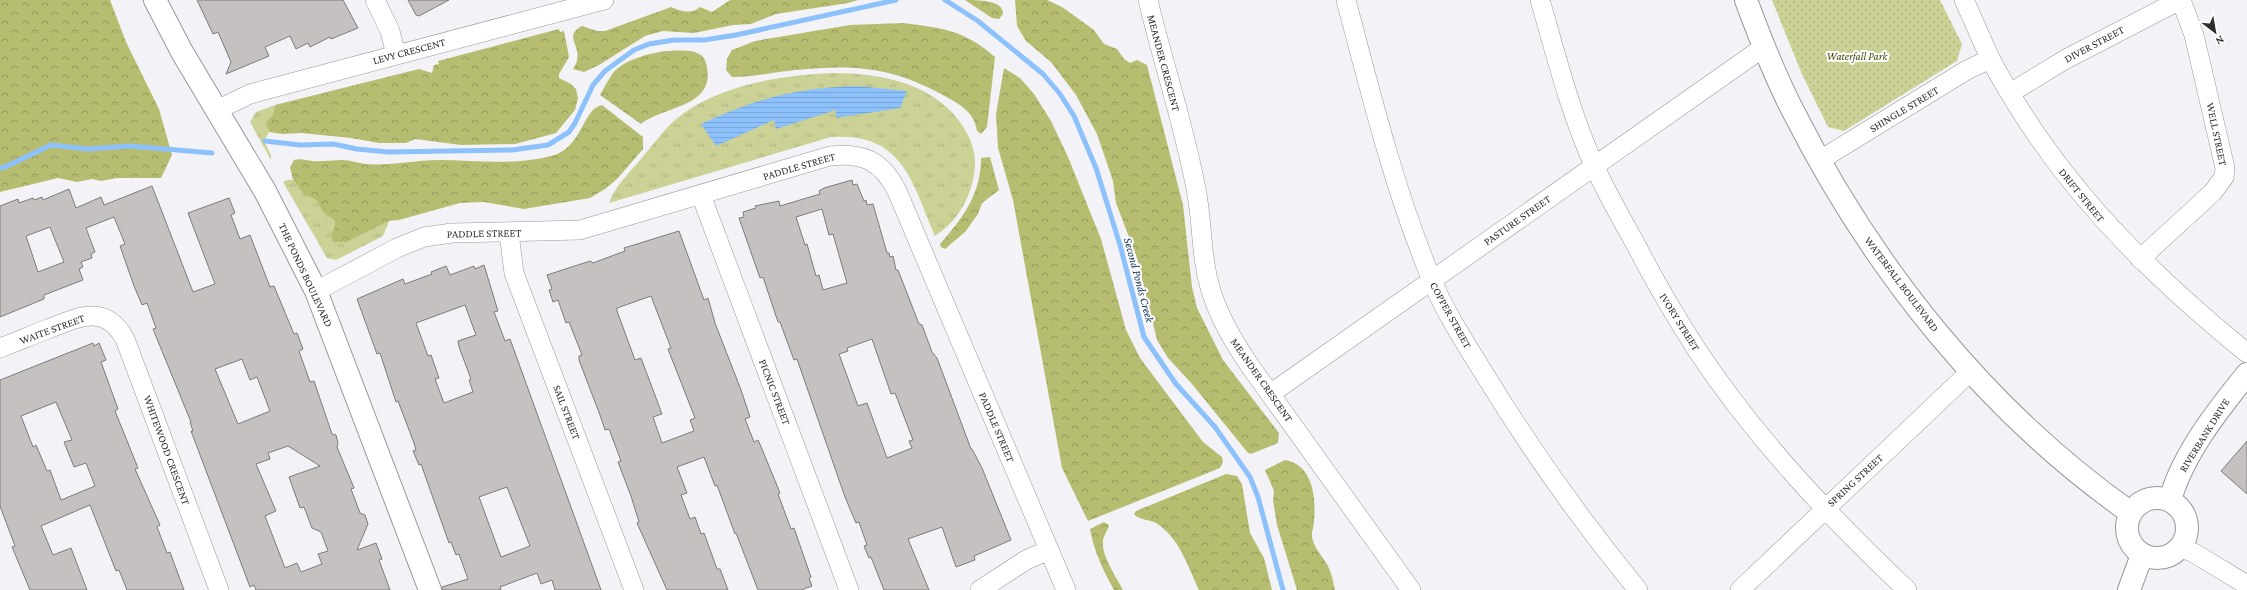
<svg xmlns="http://www.w3.org/2000/svg" width="2247" height="590" viewBox="0 0 2247 590" font-family="'Crimson Pro',serif">
<style>
.grass{fill:url(#grass-tufts)}
.forest{fill:url(#forest-crowns)}
.park{fill:url(#park-dots)}
.water{fill:url(#water-rules)}
.lines{fill:none;stroke-linecap:round;stroke-linejoin:round}
.stream{stroke:#8cc1fb;stroke-width:5}
.building{fill:#c6c1c1;stroke:#7e7a7a;fill-rule:evenodd}
.street-casing{stroke:#98989b;stroke-width:20}
.secondary-casing{stroke:#98989b;stroke-width:24}
.street{stroke:#fff;stroke-width:19}
.secondary{stroke:#fff;stroke-width:22}
.labels{text-anchor:middle;dominant-baseline:central;stroke-width:4;stroke-linejoin:round;paint-order:stroke}
.street-label{font-size:11px;fill:#2d2d2e;stroke:#fff}
.park-label{font-size:11px;font-style:italic;fill:#45470b;stroke:#fff}
.water-label{font-size:12px;font-style:italic;fill:#10365b;stroke:#fff}
</style>
<defs>
<pattern id="grass-tufts" width="24" height="20" patternUnits="userSpaceOnUse"><rect width="24" height="20" fill="#ccd195"/><path d="M3 7l-1-3M5 7V3M7 7l1-3M15 17l-1-3M17 17v-4M19 17l1-3" fill="none" stroke="#b0b481"/></pattern>
<pattern id="forest-crowns" width="20" height="18" patternUnits="userSpaceOnUse"><rect width="20" height="18" fill="#b7bd70"/><path d="M2 6a3 3 0 1 1 6 0M12 15a3 3 0 1 1 6 0" fill="none" stroke="#959a5c"/></pattern>
<pattern id="park-dots" width="8" height="8" patternUnits="userSpaceOnUse"><rect width="8" height="8" fill="#ccd195"/><path d="M2 2h.1M6 6h.1" fill="none" stroke="#b0b481" stroke-width="1.8" stroke-linecap="round"/></pattern>
<pattern id="water-rules" width="6" height="5" patternUnits="userSpaceOnUse"><rect width="6" height="5" fill="#8cc1fb"/><path d="M0 2.5h6" fill="none" stroke="#79a6d7"/></pattern>
</defs>
<rect width="100%" height="100%" fill="#f3f3f7"/>
<path class="grass" d="M833,73C882,73 939,84 965,130C975,146 977,162 973,180C968,203 955,223 935,236C912,182 903,132 831,137L609,203C614,187 630,172 641,159C652,146 662,132 675,120C716,85 781,75 833,73Z
M275,105L273,114L266,122L269,132L264,141L271,155V160L250,122L256,112Z
M287,180H293L304,195L316,200L323,212L335,221L334,229L347,242L389,221L383,236L336,260L327,258L283,182Z"/>
<path class="forest" d="M0,0H110L126,42L159,109L172,155L161,178H117L101,181L92,179L77,182L58,178L0,192Z
M730,0H858L848,3L776,14L751,24L733,25L694,33L663,31L645,36L599,65L584,72L573,69C574,67 577,63 577,60C581,45 563,36 582,26L597,31H605L671,7C681,11 691,15 700,7L712,12Z
M965,0C978,0 1004,0 1003,14L999,19L992,18Z
M1015,0H1047L1062,7L1094,30L1104,44L1117,49L1124,59L1130,63L1137,60L1147,65L1183,205L1192,287L1197,308L1223,360L1279,433L1278,443L1251,454L1248,453L1192,384L1168,358L1157,340L1137,258L1116,203L1113,181L1097,134L1076,95L1051,62L1026,41L1017,26Z
M903,23C943,28 964,30 995,57L987,127L981,134L977,131C974,111 959,104 943,95C892,67 853,64 796,70C774,72 754,77 732,77L726,70L727,59L732,50L755,41L850,25Z
M559,29L560,32L564,31L569,57L559,74V78L571,84L576,89L578,98L575,110L556,133L515,144L461,145L415,139L406,143H379L351,138L301,133L282,134L269,132L266,122L273,114L275,105L419,69L432,73L434,65L439,64L438,61Z
M665,51C678,51 702,47 706,63C718,108 664,105 641,124L600,95C604,88 608,80 613,73C625,59 648,54 665,51Z
M1004,68L1020,78L1034,94L1051,121L1068,157L1101,239L1126,330L1140,358L1203,442L1222,457L1223,462L1220,468L1088,521L1062,468L1013,200L998,148L996,114Z
M602,105L643,137V149L617,179L605,189L590,198L524,209L484,202L460,203L399,220L389,221L347,242H333L331,234L334,229L335,221L323,212L316,200L304,195L293,180L290,167L294,160C301,158 306,160 312,161C322,162 332,160 342,160C350,160 358,163 366,164C391,166 414,160 439,160C476,160 513,166 551,156C583,148 582,109 602,105Z
M990,157L999,190L982,203L978,214L965,232L945,249L941,247L940,244C963,218 981,194 981,158Z
M1285,460C1314,465 1316,499 1314,522C1314,527 1311,532 1312,537C1314,548 1323,557 1328,566C1332,574 1333,582 1335,590H1297L1277,525L1273,500L1274,491L1265,470Z
M1226,474L1237,476L1242,484L1250,533L1264,558L1272,590H1199C1188,567 1180,540 1159,525C1152,519 1140,521 1134,514L1136,511Z
M1104,522L1109,525C1108,530 1104,535 1103,540C1101,556 1116,576 1123,590H1114C1103,570 1094,551 1090,529Z"/>
<path class="park" d="M1772,0H1940L1962,44L1957,61L1844,131L1828,127L1801,72Z"/>
<path class="water" d="M857,86L907,91L900,108L836,118V110L776,129L774,120L716,146L701,124C758,98 795,88 857,86Z"/>
<g class="lines">
<path class="stream" d="M945,0L978,21L1043,74L1060,94L1074,116L1096,168L1120,245L1144,337L1176,384L1215,427L1250,477L1258,497L1283,590
M265,141L300,145L333,144L357,149L388,152L512,150L548,145L569,132L575,123L593,85L605,71L634,50L649,44L674,40H704L736,35L896,0
M0,168L5,167L51,145L88,149L130,146L212,153"/>
</g>
<path class="building" d="M197,0H343L358,28L331,39L330,37L310,47L308,43L296,49L290,36L265,47L269,56L226,74L231,62L218,32L213,34Z
M408,0H449L419,16L416,15Z
M852,180L853,185L857,184L864,201L866,200L867,205L873,204L887,253H889L890,257L893,256L896,270H898L919,324L922,325L932,352L937,358L971,449H972L982,468L1011,540L974,556L975,560L956,567L942,527L908,539L929,590H884L871,557L869,558L864,546L867,545L859,522L856,523L845,497L797,359L794,360L780,322H778L763,277L760,278L739,218L744,217L743,212L756,208L755,206L779,201L780,206L820,194L819,191L824,188ZM822,209L829,235L833,234L847,283L823,290L819,275L816,276L807,244L805,245L796,217ZM872,339L891,394L895,393L913,440L909,441L912,448L887,458L867,403L858,406L839,354L848,351L847,348Z
M152,186L193,292L215,284L188,213L229,198L235,213L231,215L240,239L250,235L270,287L274,286L294,334L297,333L303,349L299,351L310,382L314,381L332,434L336,435L338,443L337,447L354,488L351,489L360,513L365,515L368,524L357,550L376,543L382,559L379,560L390,590H256L254,585L250,587L191,431H193L190,422H191L153,329L156,328L147,303L142,305L134,286L120,246L125,244L114,217L86,228L95,252L91,254L92,258L81,262L83,267L79,269L83,280L44,295V299L0,317V206L18,199L19,203L33,198L34,200L42,197L43,200L69,189L76,208L101,197L104,205ZM50,227L64,262L38,272L26,236ZM242,359L250,380L257,377L270,411L238,424L215,369ZM288,446L320,466L289,477L300,508L304,507L312,528L321,532L328,551L318,554L322,564L301,572L297,563L285,568L265,516L276,511L256,464L270,459L268,453Z
M679,231L704,300L708,298L715,323L741,390L750,417L745,419L754,442L758,440L762,449L780,493L778,494L791,529L794,528L811,577L809,578L812,586L801,590H758L736,533L735,534L717,485L715,486L704,457L677,467L687,493L681,495L690,519L695,517L701,534L704,533L717,569H720L728,590H667L637,523L639,522L631,496L618,462L621,461L609,429L605,430L600,415L579,360V356L582,355L569,322L566,323L558,300L553,302L549,290L552,289L547,275L590,261L593,263L625,251L624,248ZM651,296L671,348L668,349L695,418L690,420L694,431L662,443L653,417L662,414L641,358L635,360L617,311V308Z
M484,265L498,311L494,312L505,341L510,339L601,590H555L552,580L541,584L537,573L500,587L501,590H442V587L468,579L459,554L456,555L451,542L449,543L421,464L419,465L413,451L416,450L414,443L398,401L396,402L380,353L377,354L357,299L403,279L405,284L432,274L431,272L446,266L450,275L474,266L475,269ZM465,305L476,335L458,341L459,347L471,379L469,380L473,392L444,403L435,379L439,378L431,355L428,356L416,323ZM507,487L530,546L501,557L479,497Z
M93,343L94,346L99,343L106,360L101,362L118,409L115,411L138,468L135,469L160,525L157,527L167,553L170,552L184,590H127L119,570L116,571L90,505L41,526L53,555L71,548L87,590H30L12,547L15,546L0,506V380ZM56,402L72,440L64,442L74,467L86,463L95,486L61,500L50,470L47,471L36,445L33,447L21,416Z
M2247,441V494L2221,471Z"/>
<g class="lines">
<defs>
<path id="street" d="M375,0L390,31L396,55
M1148,0C1163,63 1184,125 1196,189C1201,213 1201,239 1205,264C1210,302 1229,335 1250,366L1411,590
M1346,0C1371,94 1394,189 1431,278C1443,309 1467,346 1485,375C1531,450 1582,522 1638,590
M1540,0C1556,55 1570,112 1594,165C1606,192 1621,218 1635,243C1654,280 1675,316 1697,350C1756,439 1830,517 1907,590
M1964,0C1973,19 1981,39 1990,58C2000,78 2012,97 2024,116C2084,209 2161,283 2247,353
M2010,93L2066,59L2180,0
M217,110L250,94L604,0
M1820,160L1967,70L1990,59
M701,195L849,590
M509,233L514,273L634,590
M2140,259L2213,192L2224,177L2225,168L2194,35L2181,0
M316,291L397,248L424,237L452,233L580,230L830,156C863,152 882,161 897,191L1066,590
M0,348C16,342 32,335 48,329C79,317 105,303 125,339L219,590
M1270,394L1764,47
M2179,547L2194,553L2247,585
M980,590L1026,560L1049,550
M1740,590L1971,371"/>
<path id="secondary" d="M155,0L182,52L265,191L316,291L430,590
M1746,0C1760,38 1775,76 1793,111C1873,269 1986,411 2131,513
M2127 528a30 30 0 1 1 60 0a30 30 0 1 1-60 0Z
M2170,500C2183,454 2217,411 2247,374
M2129,590L2142,555"/>
</defs>
<use href="#street" class="street-casing"/>
<use href="#secondary" class="secondary-casing"/>
<use href="#street" class="street"/>
<use href="#secondary" class="secondary"/>
</g>
<g class="labels">
<g class="street-label">
<text transform="translate(2094 44) rotate(-28)">DIVER STREET</text>
<text transform="translate(409 51) rotate(-15)">LEVY CRESCENT</text>
<text transform="translate(1164 63) rotate(75)">MEANDER CRESCENT</text>
<text transform="translate(1904 109) rotate(-31)">SHINGLE STREET</text>
<text transform="translate(2217 134) rotate(78)">WELL STREET</text>
<text transform="translate(799 166) rotate(-16)">PADDLE STREET</text>
<text transform="translate(2082 195) rotate(51)">DRIFT STREET</text>
<text transform="translate(1517 220) rotate(-35)">PASTURE STREET</text>
<text transform="translate(484 233) rotate(-1)">PADDLE STREET</text>
<text transform="translate(306 275) rotate(65)">THE PONDS BOULEVARD</text>
<text transform="translate(1902 284) rotate(53)">WATERFALL BOULEVARD</text>
<text transform="translate(1451 315) rotate(61)">COPPER STREET</text>
<text transform="translate(1680 322) rotate(58)">IVORY STREET</text>
<text transform="translate(52 329) rotate(-20)">WAITE STREET</text>
<text transform="translate(1262 380) rotate(55)">MEANDER CRESCENT</text>
<text transform="translate(775 392) rotate(69)">PICNIC STREET</text>
<text transform="translate(567 412) rotate(69)">SAIL STREET</text>
<text transform="translate(997 427) rotate(67)">PADDLE STREET</text>
<text transform="translate(2204 435) rotate(-58)">RIVERBANK DRIVE</text>
<text transform="translate(167 450) rotate(70)">WHITEWOOD CRESCENT</text>
<text transform="translate(1855 480) rotate(-43)">SPRING STREET</text>
</g>
<g class="park-label">
<text x="1857" y="56">Waterfall Park</text>
</g>
<g class="water-label">
<text transform="translate(1139 280) rotate(75)">Second Ponds Creek</text>
</g>
</g>
<g transform="translate(2215 32) rotate(149)" stroke="#ffffff" stroke-width="3" paint-order="stroke">
<path d="M0-3L7 15L0 10L-7 15Z" fill="#2d2d2e"/>
<text y="-6" font-size="11" font-weight="bold" text-anchor="middle" fill="#2d2d2e">N</text>
</g>
</svg>
